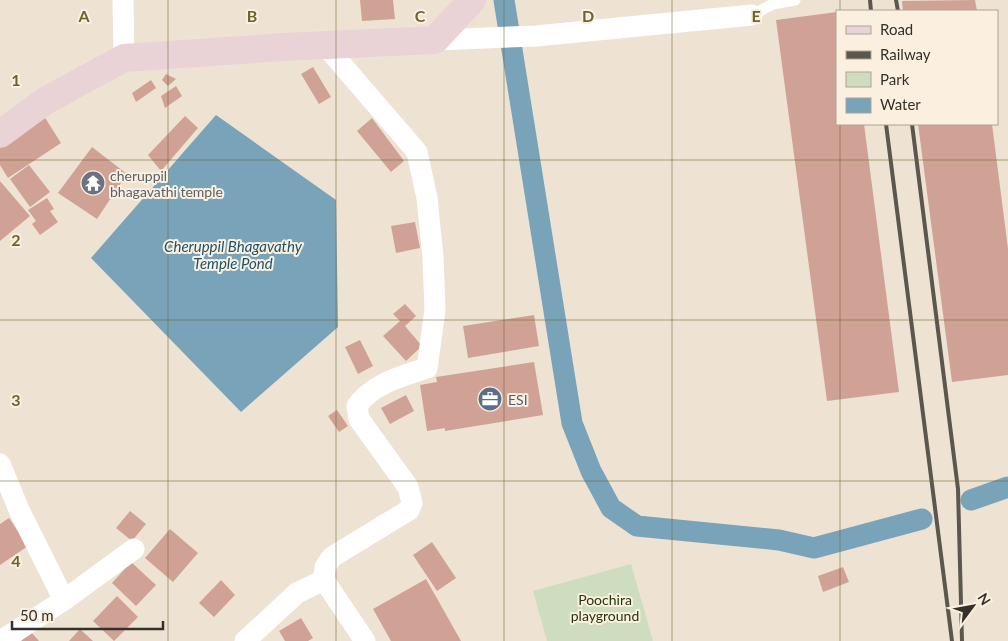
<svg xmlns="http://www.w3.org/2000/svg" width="1008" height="641" viewBox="0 0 1008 641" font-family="Lato,sans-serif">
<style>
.green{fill:#ceddc0}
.water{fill:#78a3b9}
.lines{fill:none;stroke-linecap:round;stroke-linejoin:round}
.canal{stroke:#78a3b9;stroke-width:21}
.building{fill:#d0a296}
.lane{stroke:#fff;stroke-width:11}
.street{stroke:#fff;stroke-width:21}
.secondary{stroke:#ead3d6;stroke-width:28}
.rail{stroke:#5b564e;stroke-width:4}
.grid{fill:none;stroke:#6c632f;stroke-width:1;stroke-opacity:0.55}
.labels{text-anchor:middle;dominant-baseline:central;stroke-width:4;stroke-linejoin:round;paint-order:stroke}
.worship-label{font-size:14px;fill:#5b616d;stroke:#fbf0df;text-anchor:start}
.service-label{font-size:14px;fill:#4e5e75;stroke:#fbf0df;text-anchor:start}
.park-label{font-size:14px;fill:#24360b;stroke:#fbf0df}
.water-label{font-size:15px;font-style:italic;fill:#1b536b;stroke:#fbf0df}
.grid-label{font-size:16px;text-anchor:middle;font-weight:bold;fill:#6c632f;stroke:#fbf0df;stroke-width:4;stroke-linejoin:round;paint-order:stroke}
</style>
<rect width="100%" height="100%" fill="#eee3d2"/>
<path class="green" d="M631,564L653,641H547L533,591Z"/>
<path class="water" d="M216,115L336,200L338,327L241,412L91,258Z"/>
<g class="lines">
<path class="canal" d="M504,0L572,423L591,471L611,508L637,526L779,540L814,548L922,519
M971,500L1008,487"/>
</g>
<path class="building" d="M360,0H393L395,19L362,21Z
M975,0L977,11H903L902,1Z
M837,12V124H864L899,392L827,401L776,20Z
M313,67L331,97L319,104L301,74Z
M166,74L176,79L168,86L162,80Z
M151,80L156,88L136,102L132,93Z
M176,86L182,96L165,108L161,96Z
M44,116L61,143L8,178L0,165V145Z
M185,116L198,128L161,171L148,155Z
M372,118L404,161L391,172L357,131Z
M918,124H992L1008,249V375L952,382Z
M92,147L127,174L97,219L58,193Z
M29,165L50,192L30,207L10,179Z
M0,181L30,216L0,241Z
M47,198L54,209L50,211L58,222L40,235L32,224L36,221L28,210Z
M415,222L420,248L396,253L391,226Z
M405,304L416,316L405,326L422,346L406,361L383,336L400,321L393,314Z
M534,315L539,346L468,358L463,326Z
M360,340L373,366L358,374L345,347Z
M534,362L543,415L445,431V428L427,431L420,385L437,382L436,377Z
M406,395L414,411L390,424L381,408Z
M337,410L348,426L339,432L328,416Z
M130,511L146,524L132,541L116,528Z
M9,518L28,546L0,565V524Z
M170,529L198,553L173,582L145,558Z
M432,542L456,578L437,591L413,555Z
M131,562L156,585L136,606L112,583Z
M843,567L849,582L823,592L818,576Z
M426,579L461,641H391L373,609Z
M221,580L235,595L214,617L199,603Z
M117,596L138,617L114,641L93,621Z
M301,618L313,638L308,641H285L279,631Z
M80,629L93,641H69Z
M31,632L39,641H21Z"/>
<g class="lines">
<path class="lane" d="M752,15L773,4L795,0"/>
<path class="street" d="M123,0L124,58
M435,40L536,36L752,15
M0,464L20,512L64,600L1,641
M324,580L365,641
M64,600L134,549
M245,641L297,593L324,580L325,567L332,557L409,510L412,503L408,487L359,419L357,406C372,384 402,376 427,368L435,310L433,257L427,198L417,152L325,45"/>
<path class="secondary" d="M0,134L45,101L124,58L284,47L435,40L472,0"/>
<path class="rail" d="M870,0L871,11
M896,0L898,11
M886,124L952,641
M912,124L958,489L962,641"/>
</g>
<path class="grid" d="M168,0V641M336,0V641M504,0V641M672,0V641M840,0V11M840,124V641M0,160H1008M0,320H1008M0,481H1008"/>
<defs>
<symbol id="temple-disc" viewBox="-11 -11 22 22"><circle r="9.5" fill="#6b7280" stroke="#fbf0df"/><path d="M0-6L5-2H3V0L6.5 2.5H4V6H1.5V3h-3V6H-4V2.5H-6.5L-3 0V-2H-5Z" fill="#fff"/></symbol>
<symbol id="office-disc" viewBox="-11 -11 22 22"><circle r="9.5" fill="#5c6f8a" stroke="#fbf0df"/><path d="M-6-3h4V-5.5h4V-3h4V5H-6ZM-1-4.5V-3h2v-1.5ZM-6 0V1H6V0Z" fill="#fff"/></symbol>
</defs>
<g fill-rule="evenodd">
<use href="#temple-disc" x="79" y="169" width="28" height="28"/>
<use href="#office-disc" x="476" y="385" width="28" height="28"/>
</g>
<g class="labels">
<g class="worship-label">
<text x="110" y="175">cheruppil<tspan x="110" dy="16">bhagavathi temple</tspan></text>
</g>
<g class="service-label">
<text x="508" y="399">ESI</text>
</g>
<g class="park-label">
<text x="605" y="599">Poochira<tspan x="605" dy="16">playground</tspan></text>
</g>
<g class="water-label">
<text x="233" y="246">Cheruppil Bhagavathy<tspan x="233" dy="17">Temple Pond</tspan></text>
</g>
</g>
<g class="grid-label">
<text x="84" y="22">A</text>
<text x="252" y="22">B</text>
<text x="420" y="22">C</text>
<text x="588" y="22">D</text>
<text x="756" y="22">E</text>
<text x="16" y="86">1</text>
<text x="16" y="246">2</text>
<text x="16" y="406">3</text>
<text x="16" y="567">4</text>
</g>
<rect x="836" y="10" width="162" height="115" fill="#fbf0df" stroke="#aba397"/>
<rect x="846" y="26" width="25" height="8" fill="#ead3d6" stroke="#aba397"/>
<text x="880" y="35" font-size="15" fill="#34302a">Road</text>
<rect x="846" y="51" width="25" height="8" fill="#5b564e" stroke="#aba397"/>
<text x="880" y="60" font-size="15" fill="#34302a">Railway</text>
<rect x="846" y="72" width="25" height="15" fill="#ceddc0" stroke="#aba397"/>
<text x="880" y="85" font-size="15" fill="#34302a">Park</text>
<rect x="846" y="98" width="25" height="15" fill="#78a3b9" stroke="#aba397"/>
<text x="880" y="110" font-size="15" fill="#34302a">Water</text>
<g transform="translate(973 606) rotate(58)" stroke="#fbf0df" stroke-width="4" paint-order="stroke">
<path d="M0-4L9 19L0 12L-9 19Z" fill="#34302a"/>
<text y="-8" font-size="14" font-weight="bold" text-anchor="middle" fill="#34302a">N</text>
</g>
<path d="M12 621v8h151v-8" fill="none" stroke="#34302a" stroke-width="2.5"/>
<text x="20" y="621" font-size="15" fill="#34302a" stroke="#fbf0df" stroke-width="4" paint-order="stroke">50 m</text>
</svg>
